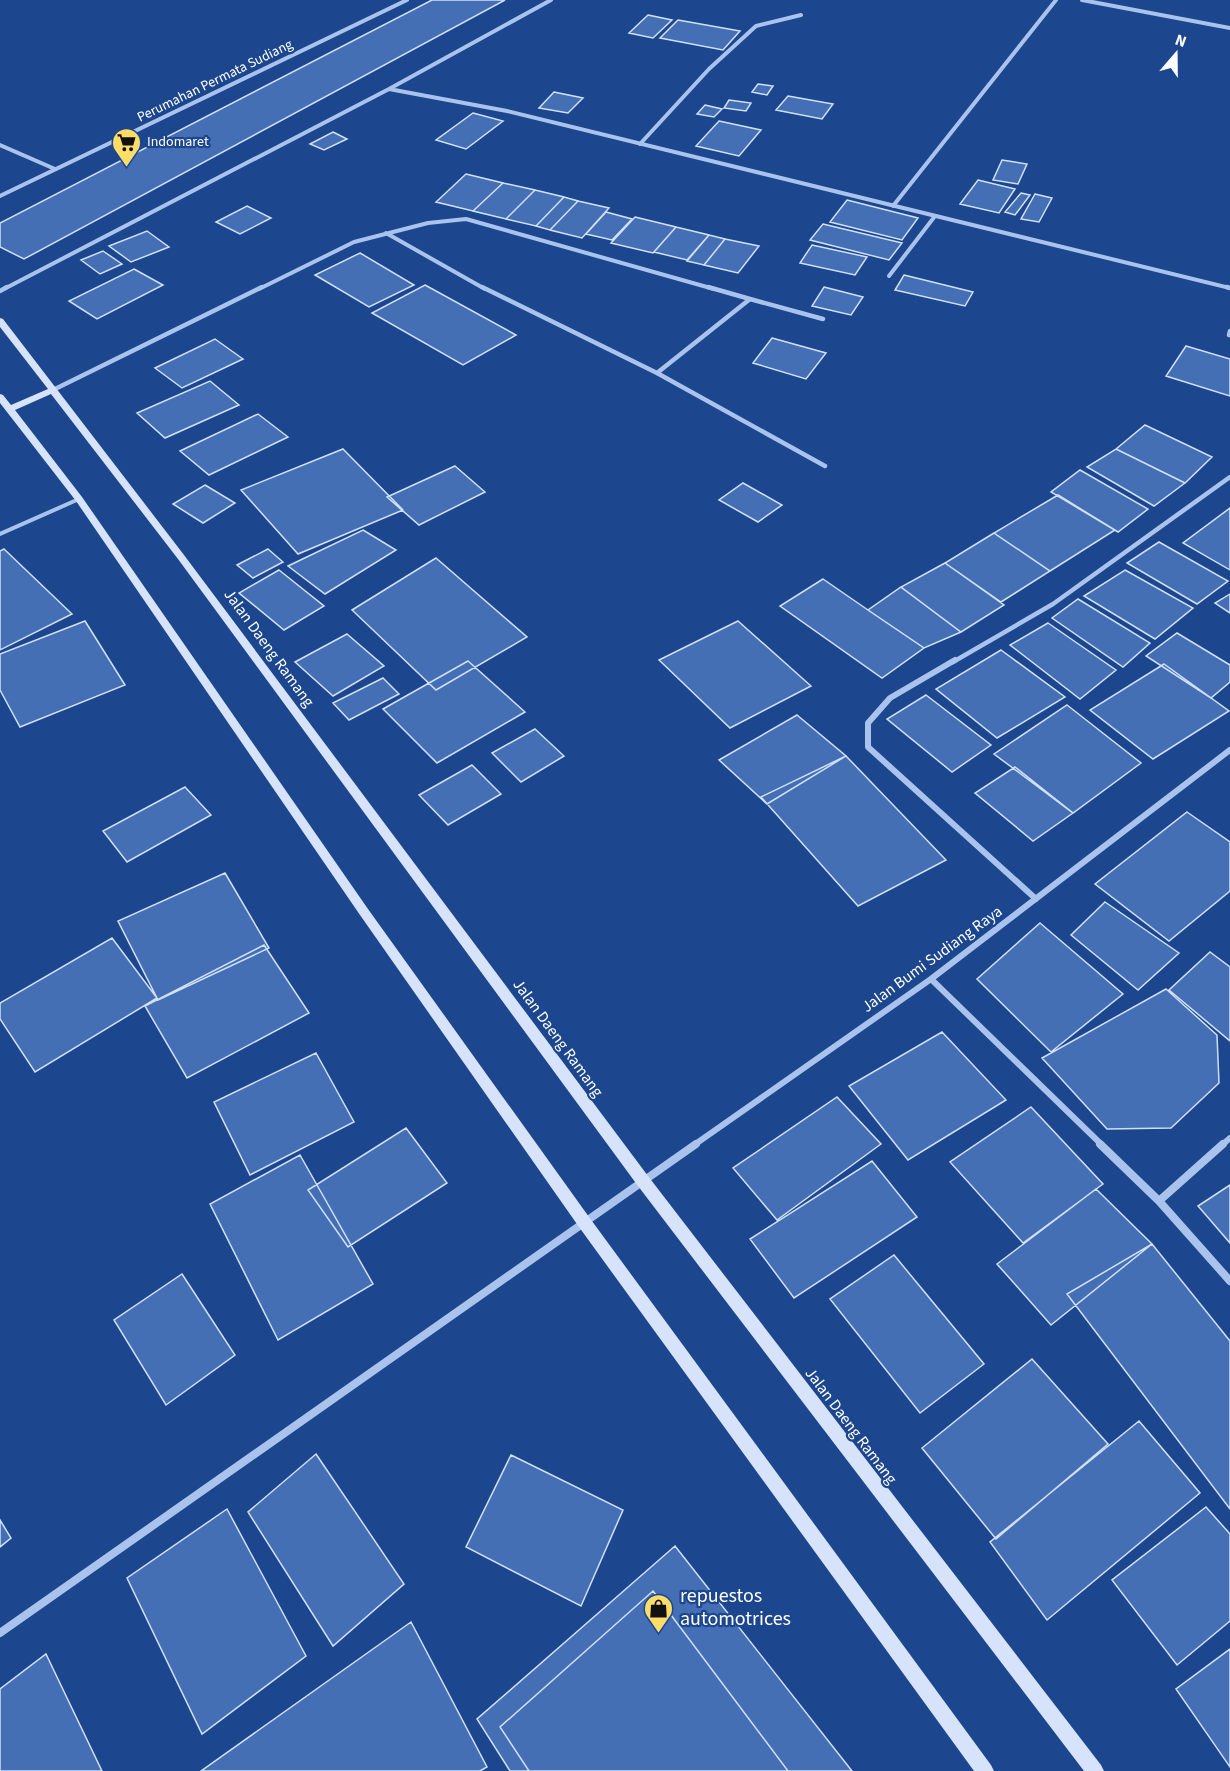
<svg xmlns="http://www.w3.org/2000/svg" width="1230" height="1771" viewBox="0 0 1230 1771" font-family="'Source Sans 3',sans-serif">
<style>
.building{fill:#456fb5;stroke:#d0e0f9;stroke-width:1.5}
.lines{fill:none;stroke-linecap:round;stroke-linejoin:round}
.lane{stroke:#aac3ed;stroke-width:4}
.street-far3{stroke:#aac3ed;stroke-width:4}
.street-far2{stroke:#aac3ed;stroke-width:4.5}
.street-far1{stroke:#aac3ed;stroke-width:6}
.street{stroke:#aac3ed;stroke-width:8}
.secondary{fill:#d7e3fa;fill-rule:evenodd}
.labels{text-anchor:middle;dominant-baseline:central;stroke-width:4.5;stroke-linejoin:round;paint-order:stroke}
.far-street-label{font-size:14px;fill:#fff;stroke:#1c468e}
.far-poi-label{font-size:14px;fill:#fff;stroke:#1c468e;text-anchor:start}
.street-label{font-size:16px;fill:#fff;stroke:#1c468e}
.near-poi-label{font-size:20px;fill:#fff;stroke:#1c468e;text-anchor:start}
</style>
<rect width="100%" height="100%" fill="#1c468e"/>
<path class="building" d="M432,0H505L24,259L0,247V223Z
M648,15L672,20L653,38L629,33Z
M678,20L740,31L723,50L660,38Z
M758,84L773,86L767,95L752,92Z
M554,92L583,98L568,113L539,108Z
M788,96L833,104L822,119L776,110Z
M729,100L751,103L746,111L724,108Z
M705,105L722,109L714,117L697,114Z
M473,113L503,121L466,149L436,140Z
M719,121L761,130L739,156L696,146Z
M333,132L347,139L324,150L310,144Z
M1002,160L1027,164L1018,184L993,180Z
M466,174L503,183L473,211L436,202Z
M978,180L1015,189L999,213L960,204Z
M503,183L535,190L506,219L473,211Z
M535,190L564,197L536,226L506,219Z
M1021,193L1030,195L1015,215L1005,212Z
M1035,194L1052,198L1039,222L1021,219Z
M564,197L578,201L550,230L536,226Z
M847,200L918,218L902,240L830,222Z
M578,201L609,208L582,238L550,230Z
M247,206L271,218L240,234L216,222Z
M606,212L632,219L612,240L586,234Z
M635,217L676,227L653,253L611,243Z
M823,224L902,243L889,260L810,240Z
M676,227L709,235L687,260L654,252Z
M147,231L169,247L131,262L109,246Z
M709,235L725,239L704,265L687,261Z
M725,239L759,246L738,273L704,265Z
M812,245L867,257L855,275L800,263Z
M103,251L122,264L100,274L81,260Z
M360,253L414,285L369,307L315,275Z
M134,269L163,285L97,319L69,301Z
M904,275L973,292L965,306L895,290Z
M425,285L516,335L463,365L372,313Z
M824,287L863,297L851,315L812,306Z
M772,338L826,353L806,379L753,363Z
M215,339L243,359L182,388L155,368Z
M1186,346L1230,359V396L1166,376Z
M210,381L239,405L165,438L137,413Z
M258,414L288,437L209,475L180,451Z
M1145,425L1212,457L1185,483L1116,449Z
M343,449L403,510L298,554L241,490Z
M1116,449L1185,483L1154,506L1087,467Z
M455,466L485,492L419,525L387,497Z
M1080,470L1148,509L1118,532L1051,492Z
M743,483L782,505L758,522L719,500Z
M205,485L235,503L203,523L173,504Z
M1058,495L1115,530L1050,571L994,533Z
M1230,508V570L1183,543Z
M363,530L396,550L325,594L288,566Z
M994,533L1050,571L1001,602L945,563Z
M1159,542L1228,581L1197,604L1127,563Z
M4,549L72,614L0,650V551Z
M268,549L283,562L253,578L237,565Z
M436,558L527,637L436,690L352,610Z
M945,563L1004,605L961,632L901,587Z
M279,570L324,606L284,630L239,593Z
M1125,570L1193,608L1155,639L1084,596Z
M823,579L868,610L924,648L882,678L780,606Z
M901,587L961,632L924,648L868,610Z
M1230,594V613L1215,603Z
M1078,599L1150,643L1123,667L1052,618Z
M85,621L125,685L20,727L0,690V654Z
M738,621L811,686L730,728L659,660Z
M1048,623L1116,670L1080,699L1010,645Z
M1177,633L1230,665V682L1211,698L1146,656Z
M347,634L384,666L333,696L295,662Z
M1001,650L1065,697L997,738L936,689Z
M468,661L525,712L437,763L383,709Z
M1164,664L1229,711L1153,759L1090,710Z
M383,678L399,694L349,720L333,703Z
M926,695L991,745L952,772L887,719Z
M1067,705L1141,763L1073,813L994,754Z
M797,715L846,756L767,804L719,760Z
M535,729L564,756L521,782L492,753Z
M846,756L946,860L858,906L761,797Z
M472,765L501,794L448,825L419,795Z
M1015,767L1073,813L1033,841L975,793Z
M185,787L211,815L127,862L103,831Z
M1187,812L1230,842V891L1169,941L1095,884Z
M225,873L269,948L158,1000L118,921Z
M1105,902L1179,953L1138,990L1071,935Z
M1040,923L1123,994L1051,1052L977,979Z
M112,938L157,998L35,1072L0,1019V1003Z
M264,945L309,1013L187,1078L145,1006Z
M1210,952L1230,967V1041L1169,990Z
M1166,989L1217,1035L1219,1083L1171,1128L1107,1129L1042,1058Z
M942,1032L1006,1100L908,1160L849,1086Z
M316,1053L354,1122L250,1175L214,1102Z
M837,1097L881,1144L777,1220L733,1168Z
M1031,1107L1103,1184L1023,1243L950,1162Z
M406,1128L447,1183L348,1247L308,1190Z
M300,1155L373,1284L278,1340L210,1204Z
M872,1161L917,1217L794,1298L750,1239Z
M1230,1185V1243L1198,1206Z
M1096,1189L1152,1244L1051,1325L997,1264Z
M1152,1244L1230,1341V1509L1067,1294Z
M894,1255L984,1364L920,1413L830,1299Z
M182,1274L235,1355L166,1405L114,1320Z
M1032,1359L1108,1444L996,1539L922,1448Z
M1139,1421L1200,1493L1047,1620L990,1542Z
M316,1454L404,1584L333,1646L248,1512Z
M511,1455L623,1510L581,1606L466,1547Z
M1206,1507L1230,1534V1621L1177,1665L1112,1580Z
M227,1509L306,1656L202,1734L127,1578Z
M0,1520L11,1538L0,1547Z
M675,1546L852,1771H510L477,1719Z
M653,1591L788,1771H529L500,1727Z
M411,1622L487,1767L480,1771H201Z
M1230,1649V1767L1176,1689Z
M46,1654L102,1771H0V1689Z"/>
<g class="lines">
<path class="lane" d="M0,534L79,499"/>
<path class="street-far3" d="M1082,0L1230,28
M389,89L507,111L1230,288
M640,144L709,69L756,26L801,15
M0,145L55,169
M0,196L407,0
M893,206L1056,0
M386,233L485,289
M889,276L935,216
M4,289L389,89L551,0
M259,289L354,242L428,223L466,219L714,289"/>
<path class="street-far2" d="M482,287L657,373L825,466
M1227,287L1230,288
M0,291L7,287
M750,299L823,319
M1229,335L1230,331
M657,373L750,299L708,287
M53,390L262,287
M953,662L1053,604L1230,477"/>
<path class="street-far1" d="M955,660L890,698L868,723V747L1036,899
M931,979L1102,1145
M694,1145L931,979L1230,750
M1222,1145L1230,1138"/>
<path class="street" d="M1100,1144L1159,1201L1230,1281
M1159,1201L1223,1144
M0,1633L696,1144"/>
<path class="secondary" d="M0,318L3,319L184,555L648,1176L1101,1765L1104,1771H1084L638,1186L178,559L51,394L15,410L82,497L368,909L589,1217L991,1765L994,1771H974L579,1227L360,915L76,501L0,403V394L3,395L11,405L48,389L0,327Z"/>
</g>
<defs>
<symbol id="supermarket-pin" viewBox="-11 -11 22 30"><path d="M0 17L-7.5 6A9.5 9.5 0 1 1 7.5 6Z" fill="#fddd68" stroke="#1c468e"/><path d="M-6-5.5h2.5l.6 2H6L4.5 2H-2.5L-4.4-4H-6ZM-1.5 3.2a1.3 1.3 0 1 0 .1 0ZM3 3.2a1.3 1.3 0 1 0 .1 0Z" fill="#111"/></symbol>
<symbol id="shop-pin" viewBox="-11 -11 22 30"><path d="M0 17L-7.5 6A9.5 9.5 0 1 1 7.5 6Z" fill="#fddd68" stroke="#1c468e"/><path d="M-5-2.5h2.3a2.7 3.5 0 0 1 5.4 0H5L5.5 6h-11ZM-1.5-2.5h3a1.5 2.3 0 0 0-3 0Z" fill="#111"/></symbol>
</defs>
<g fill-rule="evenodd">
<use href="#supermarket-pin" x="110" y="126" width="33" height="45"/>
<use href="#shop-pin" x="642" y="1592" width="33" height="45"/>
</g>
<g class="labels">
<g class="far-street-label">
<text transform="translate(215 81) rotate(-26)">Perumahan Permata Sudiang</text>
</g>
<g class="far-poi-label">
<text x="147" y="142">Indomaret</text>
</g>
<g class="street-label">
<text transform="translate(269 648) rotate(54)">Jalan Daeng Ramang</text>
<text transform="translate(932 959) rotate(-36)">Jalan Bumi Sudiang Raya</text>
<text transform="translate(558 1038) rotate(54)">Jalan Daeng Ramang</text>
<text transform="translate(851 1426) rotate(53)">Jalan Daeng Ramang</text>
</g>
<g class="near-poi-label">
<text x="680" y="1596">repuestos<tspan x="680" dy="23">automotrices</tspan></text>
</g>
</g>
<g transform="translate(1176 54) rotate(20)" stroke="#1c468e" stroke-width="4.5" paint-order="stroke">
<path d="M0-4.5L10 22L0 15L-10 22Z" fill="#ffffff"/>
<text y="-9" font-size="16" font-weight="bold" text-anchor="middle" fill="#ffffff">N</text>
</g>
</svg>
